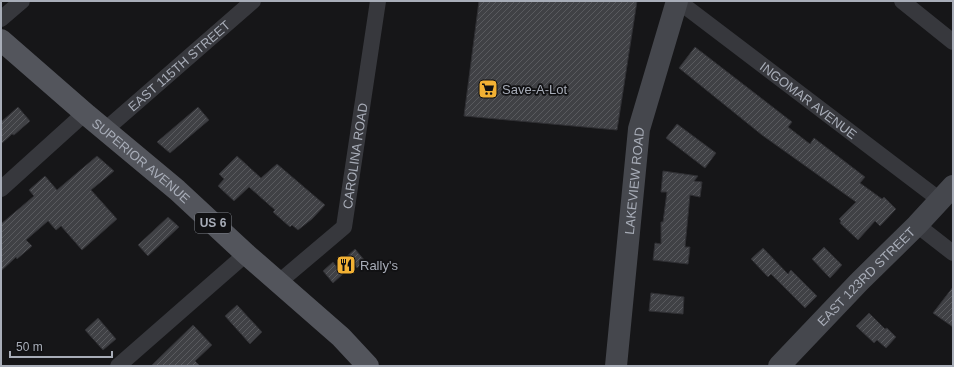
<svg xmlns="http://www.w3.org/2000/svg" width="954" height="367" viewBox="0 0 954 367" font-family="Arial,sans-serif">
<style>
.building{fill:url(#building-hatch);stroke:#303034}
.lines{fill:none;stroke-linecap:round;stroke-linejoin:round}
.street{stroke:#37383d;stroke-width:16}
.secondary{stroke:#45474d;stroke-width:22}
.primary{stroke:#53555c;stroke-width:22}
.labels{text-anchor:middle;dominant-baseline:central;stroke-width:3.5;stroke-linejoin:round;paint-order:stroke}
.shield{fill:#111113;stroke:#7b7e86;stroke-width:1}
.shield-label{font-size:12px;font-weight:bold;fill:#a8adb8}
.street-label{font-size:13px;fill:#a8adb8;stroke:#111113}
.poi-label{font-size:13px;fill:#a8adb8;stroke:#111113;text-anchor:start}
</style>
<defs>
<pattern id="building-hatch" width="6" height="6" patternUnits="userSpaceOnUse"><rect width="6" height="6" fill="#404145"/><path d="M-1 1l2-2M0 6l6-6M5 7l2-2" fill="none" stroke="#595a5e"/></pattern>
</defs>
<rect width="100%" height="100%" fill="#161618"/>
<path class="building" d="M479,1H637L617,130L464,116Z
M695,47L792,122L788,127L810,144L814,138L865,177L860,183L882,199L884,197L896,209L880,226L875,221L858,240L840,223L841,221L839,219L856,202L762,135L679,68Z
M18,107L30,121L14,135L12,134L1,144V122Z
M198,107L209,120L170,153L157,142Z
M677,124L716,153L705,168L666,138Z
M97,156L114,171L91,190L117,219L82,250L61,226L56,230L48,221L26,240L32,246L17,259L16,257L1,271V224L34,196L29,190L45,176L57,190Z
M237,156L261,178L277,164L325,205L312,219L298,230L292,225L290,227L273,212L275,210L249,187L234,201L218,186L224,179L219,174Z
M663,171L698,176L694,181L702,182L700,197L690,195L685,247H690L688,264L653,260L655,243L661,244V222H663L667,192H661Z
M168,217L179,227L148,256L138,245Z
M824,247L842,265L830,278L812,259Z
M763,248L788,274L791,270L817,296L805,308L771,274L768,277L751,259Z
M355,249L365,261L357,268L354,264L333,283L323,271L333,262L336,266Z
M953,287V327L933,313Z
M651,293L684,297L683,314L649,311Z
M237,305L262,332L250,344L225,316Z
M869,313L885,329L887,328L896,337L886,348L877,340L874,343L856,326Z
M98,318L116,339L103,350L85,330Z
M193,325L212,345L195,361L200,366H151Z"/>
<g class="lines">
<g class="street">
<path id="s1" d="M678,1L940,200"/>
<path d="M902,1L953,42"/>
<path d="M1,19L22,1"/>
<path id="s2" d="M105,130L253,1"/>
<path d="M1,189L85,113"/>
<path d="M917,225L953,253"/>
<path id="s3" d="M279,282L344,227L378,1"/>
<path d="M118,366L246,254"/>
</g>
<g class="secondary">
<path id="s4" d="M616,366L639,129L677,1"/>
<path id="s5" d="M779,366L859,282L917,225L953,186"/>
</g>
<path class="primary" id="s6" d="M1,40L87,115L177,190L246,254L341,337L368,366"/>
</g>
<defs>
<symbol id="supermarket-square" viewBox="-11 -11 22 22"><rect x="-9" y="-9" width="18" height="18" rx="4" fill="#f2b134" stroke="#111113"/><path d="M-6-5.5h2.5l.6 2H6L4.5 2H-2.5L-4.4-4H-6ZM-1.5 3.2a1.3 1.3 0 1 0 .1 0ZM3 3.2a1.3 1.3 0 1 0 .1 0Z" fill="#111"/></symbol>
<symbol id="restaurant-square" viewBox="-11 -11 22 22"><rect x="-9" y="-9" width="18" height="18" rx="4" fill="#f2b134" stroke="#111113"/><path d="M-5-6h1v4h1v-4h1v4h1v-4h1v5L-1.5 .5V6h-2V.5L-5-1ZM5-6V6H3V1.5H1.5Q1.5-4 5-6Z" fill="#111"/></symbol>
</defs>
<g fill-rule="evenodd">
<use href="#supermarket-square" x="477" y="78" width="22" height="22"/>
<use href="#restaurant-square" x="335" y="254" width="22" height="22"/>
</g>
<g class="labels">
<rect class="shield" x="195" y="213" width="36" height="20" rx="3"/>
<g class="shield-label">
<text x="213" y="223">US 6</text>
</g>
<g class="street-label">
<text stroke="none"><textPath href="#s2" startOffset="98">EAST 115TH STREET</textPath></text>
<text stroke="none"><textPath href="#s1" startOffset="164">INGOMAR AVENUE</textPath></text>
<text stroke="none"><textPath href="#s3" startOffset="157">CAROLINA ROAD</textPath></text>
<text stroke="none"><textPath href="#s6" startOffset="185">SUPERIOR AVENUE</textPath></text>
<text stroke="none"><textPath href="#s4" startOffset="186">LAKEVIEW ROAD</textPath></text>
<text stroke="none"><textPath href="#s5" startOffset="125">EAST 123RD STREET</textPath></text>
</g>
<g class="poi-label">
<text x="502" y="89">Save-A-Lot</text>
<text x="360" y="265">Rally's</text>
</g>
</g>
<rect width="954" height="367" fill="none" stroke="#a8adb8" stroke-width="4"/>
<path d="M10 351v6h102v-6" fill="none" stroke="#a8adb8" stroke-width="2"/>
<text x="16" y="351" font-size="12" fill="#a8adb8" stroke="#111113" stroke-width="3" paint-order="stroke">50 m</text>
</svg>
